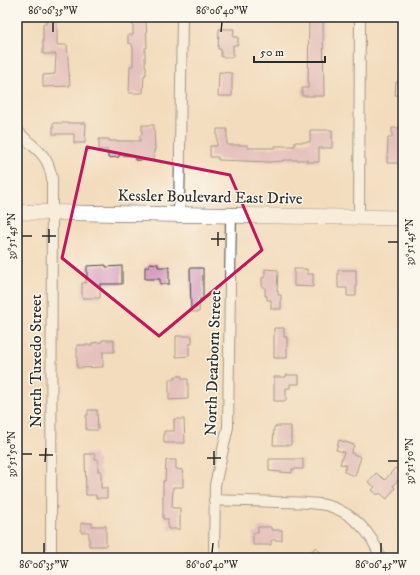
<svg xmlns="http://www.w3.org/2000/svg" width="420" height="575" viewBox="0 0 420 575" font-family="'IM FELL DW Pica',serif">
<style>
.building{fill:#d59fbf}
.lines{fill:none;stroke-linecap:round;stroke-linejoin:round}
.street-casing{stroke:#494641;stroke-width:12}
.primary-casing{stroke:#494641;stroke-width:16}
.street{stroke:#fff;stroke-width:10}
.primary{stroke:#fff;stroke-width:15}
.marked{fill:none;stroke:#c2185b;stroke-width:3;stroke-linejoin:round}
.ticks{fill:none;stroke:#2b2b2b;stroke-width:1.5}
.labels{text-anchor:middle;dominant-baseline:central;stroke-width:3;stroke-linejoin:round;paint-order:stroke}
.street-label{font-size:16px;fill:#2b2b2b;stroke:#fbf7ec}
.neatline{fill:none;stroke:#2b2b2b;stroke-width:1.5}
.ticks-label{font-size:10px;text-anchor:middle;fill:#2b2b2b}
</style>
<rect width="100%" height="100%" fill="#fbf7ec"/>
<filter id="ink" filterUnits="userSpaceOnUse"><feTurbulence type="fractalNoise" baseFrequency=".025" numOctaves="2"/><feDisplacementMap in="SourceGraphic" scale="8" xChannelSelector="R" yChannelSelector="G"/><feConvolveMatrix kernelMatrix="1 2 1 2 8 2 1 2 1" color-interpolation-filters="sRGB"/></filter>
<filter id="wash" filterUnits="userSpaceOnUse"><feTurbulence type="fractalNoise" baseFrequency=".012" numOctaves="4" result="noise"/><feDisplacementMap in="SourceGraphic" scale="16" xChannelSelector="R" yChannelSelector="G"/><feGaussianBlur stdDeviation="0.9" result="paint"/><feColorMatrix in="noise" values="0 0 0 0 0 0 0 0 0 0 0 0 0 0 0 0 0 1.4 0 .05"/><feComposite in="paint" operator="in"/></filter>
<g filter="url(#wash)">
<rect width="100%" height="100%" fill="#f3dcbd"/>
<g id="blocks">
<path class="building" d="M46,17H57V45H67L70,86L43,87V75L55,74L56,54H43V24H46Z
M133,17H146L147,48H145V66H146V75H144L143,93H129L130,66H133V48L132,44L128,43V35H133Z
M309,17H323L324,96H302V88H308Z
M219,29H234L233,37H238V45H233V57H221V49H218Z
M219,72L232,73V96H218Z
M396,82H403V95H395Z
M53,123H86L85,143H74V134H53Z
M142,125H154L155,150H154V160H135V156L119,155V157L108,158V150H99V139H109V141H140V135H142Z
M392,128H403V163H387L388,138H392Z
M217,129H227V145H248V148H275V146H295V142H310V130H332V148H319V162H307V160H283V161L270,162L218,160V157H210V146H217Z
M149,263L158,264V267H169V284H160V279H145V267H149Z
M106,265V267L122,266V284H100V298H82V283H86V279H87V266Z
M190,268H203V299H200L199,312H191Z
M265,269L278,270L277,291H278V295H281V309H271V300H267V296H265V287H262V278L265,277Z
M294,269H307V274H313V287L294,286Z
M338,270H356V296H347V288H338Z
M274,328H284V337H287V358H274Z
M176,336H192V344H189V356L176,357Z
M102,340H114V352H103V367L77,368V345H92V343L102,342Z
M286,375H299V384H290V388H286V401H274V377H286Z
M175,376H182V379H188V399L169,400V379H175Z
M88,410H97L98,430H86V415H88Z
M174,419H184L185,443H164V431H174Z
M278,426H291V445H273L274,427Z
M339,440L354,445L351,453L361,457L355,476L344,472L346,465L340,464L344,452L336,450Z
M85,454H95V459H98V471H101V488H107V498H96V495H86Z
M269,459H303V469H292V473L269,471Z
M166,460H176V469L182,470L183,475V487H173L172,508H180V529H168V519H163V481H165Z
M395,468L403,474L393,486L395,488L387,499L380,493L378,495L372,490L375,487L368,482L376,473L385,480Z
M81,523H92V526H106V546H89V532H81Z
M258,527H271V530H282V540H271V545H253V533H258Z
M316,547L325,558H312L309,553Z"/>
</g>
</g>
<g filter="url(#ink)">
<use href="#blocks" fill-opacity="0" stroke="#494641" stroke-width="1"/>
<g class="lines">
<defs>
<path id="street" d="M17,130C33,149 48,151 52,179L51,558
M179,215L182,17
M359,218L360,17
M214,500C235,501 255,501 276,502C292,502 309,502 325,505C351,511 373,533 380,558
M214,558L215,485L228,427L231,215"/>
<path id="primary" d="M17,212L403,218"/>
</defs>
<use href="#street" class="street-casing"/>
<use href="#primary" class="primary-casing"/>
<use href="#street" class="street"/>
<use href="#primary" class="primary"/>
</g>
</g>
<path d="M0 0H420V575H0ZM87,147L230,175L262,250L159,336L62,258Z" fill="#f3dcbd" fill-opacity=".55" fill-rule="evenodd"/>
<path class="marked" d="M87,147L230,175L262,250L159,336L62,258Z"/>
<path class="ticks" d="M53,32V22M221,32L222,22M22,236H32M42,236H56M211,239H225M388,242H398M49,243V229M218,246V232M22,454H32M39,455H53M207,458H221M388,461H398M45,462L46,448M214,465V451M44,553V543M212,553L213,543M381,553V543"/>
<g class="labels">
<g class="street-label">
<text transform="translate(210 197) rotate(1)">Kessler Boulevard East Drive</text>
<text transform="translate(36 361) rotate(-90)">North Tuxedo Street</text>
<text transform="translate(213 363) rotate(-88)">North Dearborn Street</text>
</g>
</g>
<rect width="420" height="575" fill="none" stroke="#fbf7ec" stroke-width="44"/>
<path d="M254 56v6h71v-6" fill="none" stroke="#2b2b2b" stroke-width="2"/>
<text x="260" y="56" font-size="12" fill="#2b2b2b" stroke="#fbf7ec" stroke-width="3" paint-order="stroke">50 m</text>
<rect x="22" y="22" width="376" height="531" class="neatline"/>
<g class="ticks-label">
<text x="53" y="14">86°06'35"W</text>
<text x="222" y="14">86°06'40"W</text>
<text transform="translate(11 236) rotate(-90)" y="4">39°51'45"N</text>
<text transform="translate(409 242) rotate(-90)" y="4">39°51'45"N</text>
<text transform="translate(11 454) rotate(-90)" y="4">39°51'50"N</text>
<text transform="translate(409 461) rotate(-90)" y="4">39°51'50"N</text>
<text x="44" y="568">86°06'35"W</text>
<text x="212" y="568">86°06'40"W</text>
<text x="381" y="568">86°06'45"W</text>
</g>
</svg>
